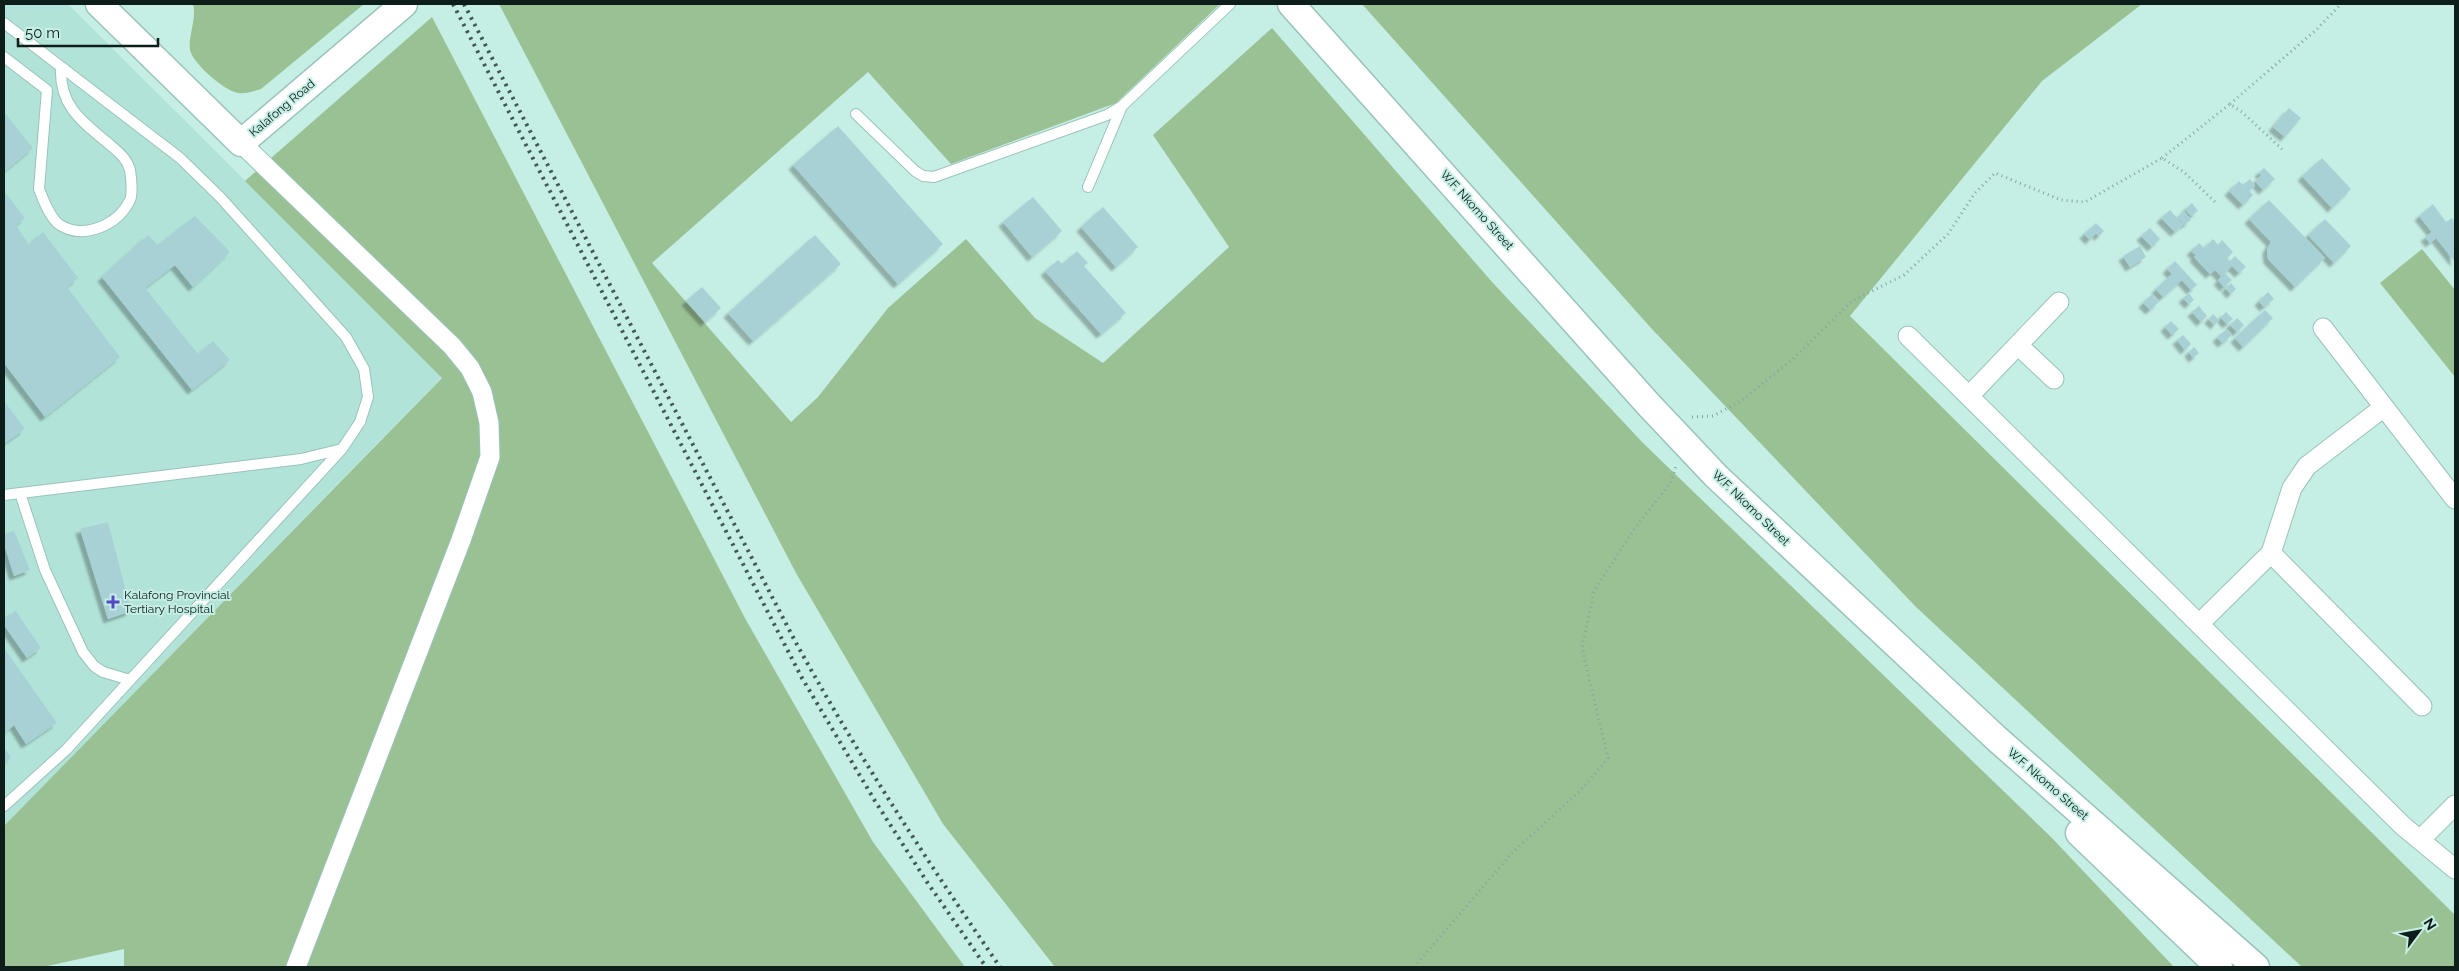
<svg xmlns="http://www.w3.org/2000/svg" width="2459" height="971" viewBox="0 0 2459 971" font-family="Raleway,sans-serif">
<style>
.built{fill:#b1e3d9}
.green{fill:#9ac194}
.building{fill:#a7d1d4;filter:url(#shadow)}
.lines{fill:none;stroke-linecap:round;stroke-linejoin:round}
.lane-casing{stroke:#9ac2ba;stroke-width:12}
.street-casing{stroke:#9ac2ba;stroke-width:21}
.secondary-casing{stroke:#9ac2ba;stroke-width:29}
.path{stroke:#85a59e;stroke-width:3;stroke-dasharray:1 4;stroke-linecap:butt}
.lane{stroke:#fff;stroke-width:10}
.street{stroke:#fff;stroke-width:19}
.secondary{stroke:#fff;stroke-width:26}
.rail{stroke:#415853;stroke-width:4;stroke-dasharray:2.5 5;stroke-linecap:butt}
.poi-dot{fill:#524ac2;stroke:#c5eee5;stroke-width:2}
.labels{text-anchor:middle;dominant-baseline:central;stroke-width:4;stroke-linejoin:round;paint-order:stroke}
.street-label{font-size:12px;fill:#0d1d1a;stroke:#c5eee5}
.poi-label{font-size:12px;fill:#0d1d1a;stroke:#c5eee5;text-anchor:start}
</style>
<defs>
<filter id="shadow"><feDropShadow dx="-4.5" dy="4.5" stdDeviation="1" flood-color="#0004"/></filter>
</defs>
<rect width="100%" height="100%" fill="#c5eee5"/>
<path class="built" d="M4,4H68L442,377L4,826Z"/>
<path class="green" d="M193,4H364L261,89C254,91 245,94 238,93C225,91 193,64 190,50C188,35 197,19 193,4Z
M499,4H1220L1116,103L951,164L868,72L652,263L791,422L818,397L888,308L966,239L1035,318L1103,363L1229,247L1153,135L1272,28L1492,282L1643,443L2051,837L2174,967H1055L943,824L796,573Z
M1362,4H2142L2042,81L1850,316L2455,915V967H2302L1915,606L1651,328Z
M432,17L746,620L873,842L965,967H124V949L43,967H4V826L442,378L245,181Z
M2422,249L2455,290V377L2380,283Z"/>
<path class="building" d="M2289,108L2301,118L2285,137L2273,127Z
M4,112L33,148L5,171L4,170Z
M838,126L943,244L898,284L793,165Z
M2322,158L2351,189L2332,208L2302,176Z
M2264,168L2275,179L2263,190L2255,181L2262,175L2259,172Z
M2250,179L2255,186L2249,191L2253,195L2243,205L2229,191L2239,181L2243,185Z
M4,191L25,218L16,225L29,245L43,232L78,278L67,287L120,357L45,417L4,363Z
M1033,197L1062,231L1032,257L1003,222Z
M2269,200L2325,258L2295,287L2268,259L2267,249L2271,242L2249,219Z
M2192,203L2198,211L2191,216L2185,209Z
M2433,204L2446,222L2452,218L2455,222V262L2436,238L2430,243L2425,237L2432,232L2419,216Z
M1103,207L1138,247L1116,267L1081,227Z
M2170,210L2183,225L2175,232L2161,218Z
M2184,211L2191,220L2184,225L2177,217Z
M195,216L230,252L193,287L175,265L145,288L198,354L213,341L230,360L192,390L102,277L148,235L158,245Z
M2325,219L2351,246L2334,263L2308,235Z
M2096,223L2104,231L2099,236L2096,233L2090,240L2084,234Z
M2150,228L2160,239L2152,247L2141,236Z
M815,235L841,264L753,341L728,313Z
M2213,239L2218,245L2222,240L2233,252L2227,258L2230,261L2235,256L2246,267L2239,273L2232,266L2225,273L2232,280L2224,287L2218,280L2222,277L2215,270L2210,274L2194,257L2196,255L2191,251L2199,243L2204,248Z
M2140,246L2146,257L2130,267L2123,256Z
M1077,251L1088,263L1084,266L1126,313L1101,334L1045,271L1058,260L1062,264Z
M2175,261L2197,285L2191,290L2182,280L2163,297L2156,289L2172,274L2167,269Z
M2231,283L2236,289L2231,294L2226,288Z
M702,287L721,308L705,322L686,301Z
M2268,292L2274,299L2264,307L2259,301Z
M2189,293L2194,300L2189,304L2183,298Z
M2152,294L2159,302L2150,310L2143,303Z
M2199,306L2207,316L2201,322L2192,312Z
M2265,310L2273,318L2243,347L2235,338Z
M2226,312L2233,319L2227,324L2221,317Z
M2213,314L2219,320L2215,325L2209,319Z
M2237,318L2244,325L2237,332L2230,325Z
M2171,321L2179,329L2172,335L2165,327Z
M2227,329L2232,335L2222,343L2217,337Z
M2183,335L2191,344L2185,350L2177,340Z
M2194,347L2199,353L2193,358L2189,352Z
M4,401L25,429L4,444Z
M108,522L131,611L108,619L80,529Z
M14,531L30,570L14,576L4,544V534Z
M15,610L41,648L27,658L4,625V621Z
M4,648L57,723L26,744L14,725L4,734Z
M4,748L11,757L4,765Z"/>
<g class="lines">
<defs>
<path id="lane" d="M4,23L180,158L220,197L346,337L364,369L368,397L360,422L342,449L301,459L4,495
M4,57L47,90L39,189C43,199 50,219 60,225C84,240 118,225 130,200C133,194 131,176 130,170C127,158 117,151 108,143C81,121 59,105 61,67
M856,114L915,171L923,176L934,177L1107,115L1122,106L1230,4
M1088,187L1122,106
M20,493L45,570L83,652L94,666L103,672L130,680
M4,806L66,750L341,450"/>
<path id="street" d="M241,143L452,346L470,368L482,392L489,423L490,457L461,540L296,967
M2323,328L2455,499
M1908,336L2403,826L2455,869
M2018,345L2054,379
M1969,396L2059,302
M2271,553L2422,706
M2200,623L2271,553L2292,488L2307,466L2384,407
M2420,840L2455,805"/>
<path id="secondary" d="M99,4L241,143L404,4
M1291,4L1648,404L1716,476L1997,739L2256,967
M2079,833L2219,967"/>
</defs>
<use href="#lane" class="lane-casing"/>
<use href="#street" class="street-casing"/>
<use href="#secondary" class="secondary-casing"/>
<path class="path" d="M2230,104L2316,30L2341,4
M2162,158L2230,104L2242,112L2283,150
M1692,417L1713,416L1741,401L1793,359L1852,301L1904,275L1948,234L1975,193L1995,173L2061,200L2085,202L2162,158L2184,172L2216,203
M1414,967L1512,853L1584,787L1608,758L1582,648L1594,591L1635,528L1671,482L1676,466"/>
<use href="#lane" class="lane"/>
<use href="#street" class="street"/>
<use href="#secondary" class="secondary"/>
<path class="rail" d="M453,4L802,678L875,801L927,882L986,967
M464,4L795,641C857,754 927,861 1000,967"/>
</g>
<path class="poi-dot" d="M110.5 594.5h5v5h5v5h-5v5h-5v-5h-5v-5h5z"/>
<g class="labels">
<g class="street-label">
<text transform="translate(282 108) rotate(-40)">Kalafong Road</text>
<text transform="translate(1477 210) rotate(48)">W.F. Nkomo Street</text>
<text transform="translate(1751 508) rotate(44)">W.F. Nkomo Street</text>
<text transform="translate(2048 784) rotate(41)">W.F. Nkomo Street</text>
</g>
<g class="poi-label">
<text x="124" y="595">Kalafong Provincial<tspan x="124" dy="14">Tertiary Hospital</tspan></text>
</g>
</g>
<rect width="2459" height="971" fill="none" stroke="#0d1d1a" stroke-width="10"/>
<g transform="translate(2419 931) rotate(58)" stroke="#c5eee5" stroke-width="4" paint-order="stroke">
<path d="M0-4L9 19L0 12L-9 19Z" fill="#0d1d1a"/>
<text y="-8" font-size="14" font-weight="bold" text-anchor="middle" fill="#0d1d1a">N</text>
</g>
<path d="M18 38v8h140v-8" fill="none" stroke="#0d1d1a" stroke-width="2.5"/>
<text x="25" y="38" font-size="15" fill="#0d1d1a" stroke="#c5eee5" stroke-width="4" paint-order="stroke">50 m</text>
</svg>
